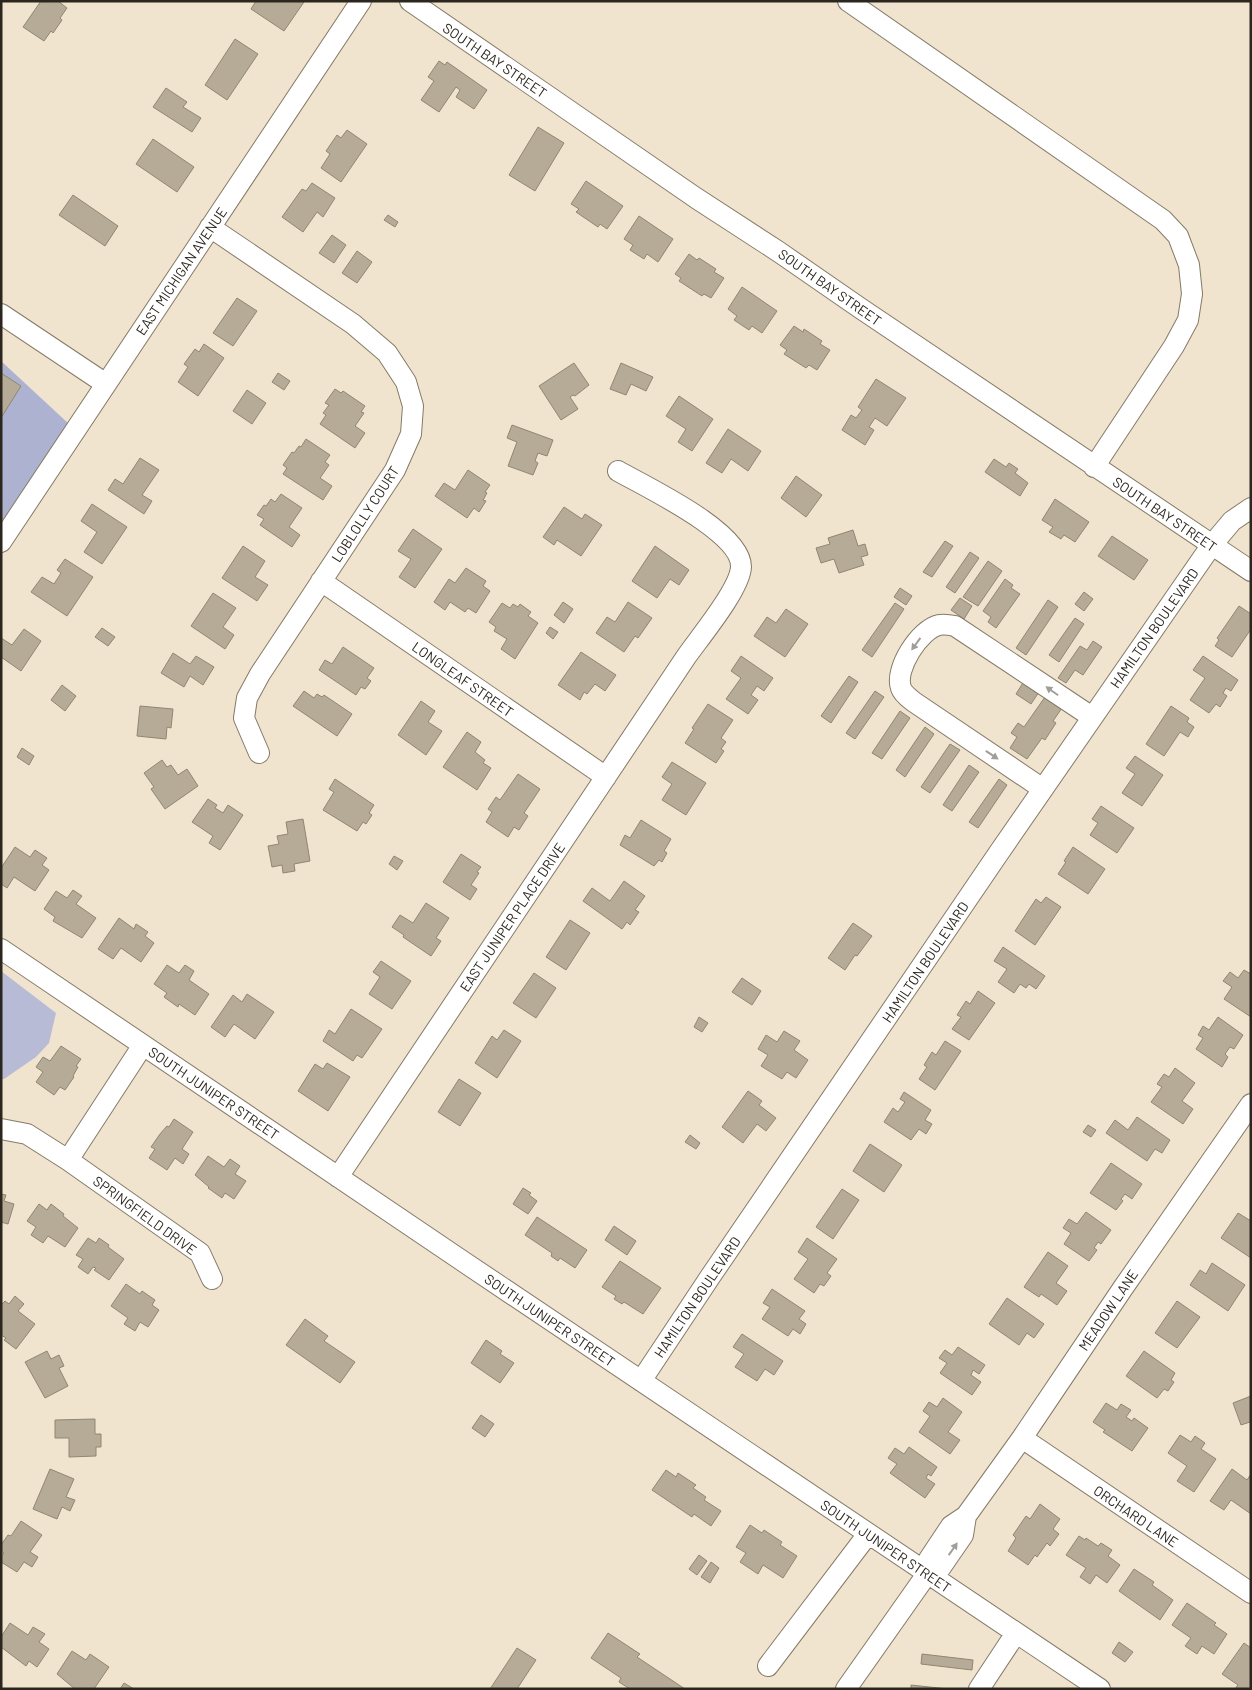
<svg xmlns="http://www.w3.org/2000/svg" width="1252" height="1690" viewBox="0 0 1252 1690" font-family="Barlow,sans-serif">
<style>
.green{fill:#b7bbd5}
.forest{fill:#adb2d1}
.building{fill:#b6ab97;stroke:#908672}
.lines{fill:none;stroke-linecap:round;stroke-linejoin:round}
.minor-casing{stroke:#857a67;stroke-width:22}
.minor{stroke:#fff;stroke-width:20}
.oneway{fill:#a09d9a}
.labels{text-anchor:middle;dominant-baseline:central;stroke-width:4.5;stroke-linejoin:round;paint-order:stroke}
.street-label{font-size:14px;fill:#2b261e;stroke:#fff}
</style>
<rect width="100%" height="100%" fill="#f0e4cf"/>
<path class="green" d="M1,971L56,1013L49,1043L36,1057L4,1079H1Z"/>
<path class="forest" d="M1,361L69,424L1,530Z"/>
<path class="building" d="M41,1H58L67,8L60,18L62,20L53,33L51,31L44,41L23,27Z
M256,1H303L304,2L284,31L251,9Z
M235,39L258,54L227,100L205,85Z
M439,61L445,65L447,62L487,90L474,109L456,97L460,90L456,87L439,112L421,100L434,81L428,77Z
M166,88L187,102L183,107L201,118L192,132L153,107Z
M538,127L564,143L535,191L509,175Z
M347,130L367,144L341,182L321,168L330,154L326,151L337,135L341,138Z
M153,139L194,167L177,192L136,164Z
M586,181L623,206L607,229L600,224L598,227L576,212L579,209L571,204Z
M312,183L335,198L323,217L317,212L303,232L282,217L302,189L306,191Z
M73,195L118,226L105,246L59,215Z
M388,215L398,222L395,227L384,220Z
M639,216L673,239L658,262L647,254L644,259L630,250L633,245L624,239Z
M332,235L346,245L334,263L319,253Z
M357,251L372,262L357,283L342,273Z
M689,254L697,260L699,258L716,269L714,272L724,278L711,298L704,294L702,296L679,281L681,278L675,274Z
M742,287L777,311L762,333L752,326L749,330L734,320L737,316L728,309Z
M237,298L257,311L233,346L213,333Z
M794,326L803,332L804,329L822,341L820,344L830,350L817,370L809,365L806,368L784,354L787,350L780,345Z
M204,344L224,358L198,396L178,382L188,367L184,364L195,349L199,352Z
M574,363L589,385L575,396L573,395L570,397L578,409L561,420L539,386Z
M621,363L653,377L646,391L631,384L626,395L610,389Z
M1,373L21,386L1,418Z
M278,373L290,381L284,390L272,382Z
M876,379L906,398L887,426L875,418L869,427L874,430L865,445L842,430L851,415L856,418L862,410L858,407Z
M335,389L341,393L343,391L365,406L361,412L364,413L355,426L365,433L355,448L320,424L326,415L323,413L329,405L325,403Z
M247,390L266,403L252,424L233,411Z
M679,396L713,419L692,451L678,442L686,429L666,416Z
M512,425L553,440L547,456L538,453L535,461L538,463L533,475L508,466L517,442L507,438Z
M728,429L761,451L748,471L731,459L722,473L706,463Z
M306,439L330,455L325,462L329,465L320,478L332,486L323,500L283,474L287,468L283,465L292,452L294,453L299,446L301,447Z
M140,458L159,470L142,495L152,501L144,514L108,490L115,479L123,484Z
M994,459L1006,467L1009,463L1018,469L1015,473L1028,483L1020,496L985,472Z
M468,470L490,485L485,492L487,493L483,500L486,501L479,512L474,508L467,518L435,496L444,483L455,490Z
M796,476L822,495L806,517L781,498Z
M281,494L302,508L289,527L300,535L292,547L260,525L264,519L257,515L264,505L266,506L271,499L275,502Z
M1055,499L1089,522L1075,542L1064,535L1061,539L1049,532L1053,527L1042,520Z
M92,504L127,527L102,564L84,552L97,532L81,521Z
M564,507L582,519L585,514L602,525L581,556L557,540L554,545L543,537Z
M413,529L442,549L415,588L399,577L411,559L398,551Z
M853,530L858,546L865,544L868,555L861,557L864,565L839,573L834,559L821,563L816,548L830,544L828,538Z
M1112,536L1148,560L1134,580L1098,556Z
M945,541L953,546L932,577L923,572Z
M243,546L265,561L255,577L268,585L257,601L222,578Z
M655,546L689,570L679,585L670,579L657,598L632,581Z
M970,552L979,558L955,593L946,587Z
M65,559L93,577L67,616L31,592L42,577L54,584L61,573L57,570Z
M988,561L1002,571L978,606L963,597Z
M466,568L486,581L483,586L490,591L476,613L468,608L465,612L450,602L445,610L434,602L449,579L455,583Z
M1005,579L1013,585L1011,588L1020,594L996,628L988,622L991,617L983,611Z
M900,588L912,596L906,605L894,597Z
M1084,592L1093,599L1084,611L1075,604Z
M213,593L236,608L223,627L234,635L225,649L191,626Z
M960,598L972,606L964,619L951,610Z
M1048,600L1058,607L1026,655L1016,648Z
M563,602L573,609L564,623L554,615Z
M628,602L652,618L638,638L635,636L624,652L596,633L607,617L615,622Z
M502,603L510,608L513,604L518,607L520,604L531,612L528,616L538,623L515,659L501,649L507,639L494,631L496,627L489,622Z
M895,603L904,609L872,657L862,650Z
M1239,606L1251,614V629L1232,657L1215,646L1219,640L1217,638Z
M786,609L808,624L785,657L754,636L767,617L776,623Z
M1075,618L1084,624L1059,662L1049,655Z
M550,627L558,632L553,639L546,633Z
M102,628L115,637L108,646L95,637Z
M24,629L41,641L21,671L1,657V638L12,645Z
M1093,641L1102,647L1083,675L1075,670L1066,683L1058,678L1080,646L1087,650Z
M343,647L374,668L367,678L371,681L365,689L361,687L356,695L319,670L325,660L332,664Z
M581,652L616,675L605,691L595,684L587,694L584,692L580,700L558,685Z
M173,653L190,664L196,656L214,667L203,685L190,676L184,687L161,673Z
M741,656L773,678L764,691L757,686L751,695L758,700L748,714L726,699L741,678L731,671Z
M1203,656L1238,680L1231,691L1226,688L1223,693L1227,696L1220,707L1216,704L1209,713L1190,700L1205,678L1193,670Z
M849,676L858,682L831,723L821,716Z
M1026,678L1041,689L1031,704L1016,694Z
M62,685L76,696L65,711L51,700Z
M304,691L314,698L317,694L322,697L324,695L352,714L337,736L293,706Z
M875,691L884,697L855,739L846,733Z
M1045,697L1062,708L1053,721L1056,723L1045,740L1042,738L1027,759L1010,748L1017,737L1011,733L1018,723L1024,727Z
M421,701L435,711L428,722L442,731L426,755L398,735Z
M708,704L733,720L721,738L726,742L721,749L724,751L716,763L685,743L694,729L692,728Z
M140,706L173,709L171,728L167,727L166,739L137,736Z
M1171,706L1189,718L1187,722L1194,727L1188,737L1180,732L1164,756L1146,744Z
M900,711L910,718L882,759L872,753Z
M925,727L934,734L905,777L896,770Z
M467,732L481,742L475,752L485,760L483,763L491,768L477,790L443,767Z
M950,744L960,750L930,793L921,787Z
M22,748L34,756L29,765L17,757Z
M1135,756L1163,775L1142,806L1122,793L1135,774L1126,768Z
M162,760L167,767L171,765L178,775L187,769L198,786L165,809L151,789L154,787L144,773Z
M672,762L706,783L686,815L662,800L672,784L662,777Z
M969,765L979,772L952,811L943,805Z
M518,774L540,789L524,813L528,816L519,830L514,827L508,837L486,822L492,812L488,809L496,797L500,800Z
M335,779L374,805L369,813L372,815L366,824L363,822L357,831L323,810L334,792L329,789Z
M999,779L1007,785L978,828L969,822Z
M208,799L217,805L215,808L223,813L228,805L243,815L220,850L209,843L213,836L192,822Z
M1101,806L1134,828L1117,853L1090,835L1098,823L1092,819Z
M303,819L310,861L294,864L295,871L283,873L282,865L272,867L268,846L279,844L277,836L288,834L286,822Z
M641,820L671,839L664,851L667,853L662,862L659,860L654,866L620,845L625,835L630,838Z
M15,847L30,857L35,850L47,858L42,865L49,870L35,891L14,877L7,888L1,884V868Z
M1073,847L1105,869L1088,894L1058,874L1066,862L1064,861Z
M461,854L481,867L477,872L479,873L471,885L477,889L470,900L443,882Z
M394,856L403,861L397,870L389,864Z
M624,881L645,896L635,910L639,912L630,925L627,922L622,929L583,901L592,888L610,901Z
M73,890L82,896L76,904L96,918L82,938L53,921L55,917L44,909L56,891L67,898Z
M1046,897L1061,907L1035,945L1015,931L1036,899L1041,903Z
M426,903L449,918L436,938L441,941L431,956L403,937L404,935L392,927L400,915L413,923Z
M119,918L134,929L136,924L148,932L145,936L154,943L141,962L121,948L113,959L98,949Z
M570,920L590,933L566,970L546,957Z
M853,923L872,936L857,956L855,955L845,970L828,958Z
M1003,947L1045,976L1036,989L1029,984L1026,988L1020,984L1014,993L998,982L1007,969L994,961Z
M381,961L411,981L392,1009L369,994L380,977L373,972Z
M167,965L179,973L185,965L194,971L189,980L209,994L195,1015L179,1004L178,1007L164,997L167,993L154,984Z
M1244,970L1251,974V1017L1224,999L1232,987L1223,981L1230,972L1238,978Z
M534,973L556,988L536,1018L513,1003Z
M742,978L761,991L752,1005L732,992Z
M978,991L995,1003L969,1040L952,1029L961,1017L957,1015L966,1001L970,1004Z
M247,994L274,1012L255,1039L234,1024L225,1037L211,1027L233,995L242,1002Z
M351,1009L382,1029L362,1058L357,1055L353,1061L323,1041L329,1030L335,1034Z
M699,1017L708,1023L702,1032L694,1027Z
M1218,1017L1243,1035L1234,1049L1230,1047L1225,1054L1228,1057L1222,1067L1196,1049L1203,1038L1198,1035L1203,1026L1209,1030Z
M504,1030L521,1041L497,1078L475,1063L492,1036L497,1040Z
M784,1031L800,1041L794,1050L808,1060L796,1078L787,1072L782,1079L761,1066L768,1055L758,1049L766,1035L777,1042Z
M945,1041L961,1051L935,1090L919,1079L927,1067L924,1065L932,1052L936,1055Z
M61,1046L81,1059L76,1066L78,1067L73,1076L74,1077L65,1090L60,1087L54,1095L36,1082L43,1072L36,1067L43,1057L50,1061Z
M327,1063L350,1077L328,1111L298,1091L315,1064L323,1069Z
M1175,1068L1195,1083L1182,1101L1193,1109L1183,1124L1151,1102L1162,1087L1157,1084L1164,1074L1169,1077Z
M459,1079L481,1093L460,1126L438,1112Z
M748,1091L762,1101L759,1105L776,1118L766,1131L757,1124L743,1143L722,1127Z
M904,1092L931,1110L925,1120L932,1124L926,1134L919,1129L911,1140L884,1122L893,1108L898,1112L905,1102L900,1099Z
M1137,1117L1170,1140L1162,1153L1155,1149L1147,1161L1106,1133L1115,1120L1128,1130Z
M174,1119L193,1132L182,1149L189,1154L183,1164L175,1158L167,1170L149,1158L155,1149L151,1147L160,1134L167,1126L169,1127Z
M1088,1125L1096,1130L1091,1137L1083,1132Z
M690,1135L700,1143L696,1149L685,1142Z
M870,1144L902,1165L884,1192L853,1171Z
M208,1156L224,1167L230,1159L240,1166L235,1174L246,1181L234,1199L225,1193L222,1198L208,1188L209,1187L195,1175Z
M1111,1163L1142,1184L1132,1199L1125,1194L1121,1199L1123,1201L1116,1210L1090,1193Z
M523,1188L531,1193L529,1195L537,1201L528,1214L513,1204Z
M842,1189L859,1200L833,1239L816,1227Z
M1,1194L6,1195L4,1201L14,1204L8,1224L1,1222Z
M39,1204L47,1210L51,1204L64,1214L63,1216L78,1228L65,1247L48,1236L43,1243L31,1235L36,1227L27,1221Z
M1086,1212L1111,1230L1101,1244L1098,1242L1094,1248L1097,1250L1089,1261L1064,1244L1071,1233L1063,1228L1069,1219L1077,1224Z
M1238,1213L1251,1221V1258L1221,1238Z
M537,1217L587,1250L575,1268L560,1258L558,1261L551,1256L552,1253L525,1235Z
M614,1226L636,1241L627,1255L605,1240Z
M88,1238L96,1243L99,1238L109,1245L108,1247L124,1259L109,1280L94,1270L96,1268L93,1267L88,1274L78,1267L83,1259L76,1255Z
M807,1238L837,1259L827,1273L831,1276L824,1286L820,1284L814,1293L794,1279L808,1259L798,1252Z
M1048,1252L1068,1266L1056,1283L1067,1291L1057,1305L1041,1294L1039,1297L1024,1287Z
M620,1261L661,1288L643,1314L624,1302L622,1304L614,1299L616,1296L602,1287Z
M1212,1263L1245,1285L1228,1311L1190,1285L1200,1270L1206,1274Z
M126,1284L140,1294L142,1291L155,1300L152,1305L159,1310L148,1327L140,1322L135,1331L124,1324L128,1318L111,1306Z
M772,1289L805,1311L799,1319L806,1324L800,1334L793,1329L788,1336L762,1319L770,1307L763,1303Z
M15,1296L24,1304L18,1311L35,1324L16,1349L4,1340L6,1338L1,1335V1305L5,1301L9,1304Z
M1007,1298L1044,1324L1034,1338L1027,1333L1019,1345L989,1324Z
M1177,1301L1200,1317L1177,1348L1155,1333Z
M305,1319L328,1336L324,1341L355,1362L340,1383L286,1345Z
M742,1334L783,1361L774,1375L765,1369L757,1381L735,1367L744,1354L733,1347Z
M486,1340L502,1351L500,1354L514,1363L500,1383L471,1363Z
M958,1347L985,1365L979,1374L973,1370L971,1375L981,1382L972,1395L940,1373L947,1363L939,1358L945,1350L952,1355Z
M47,1351L51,1359L59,1355L64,1366L59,1368L68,1386L45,1398L25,1362Z
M1144,1351L1175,1373L1171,1380L1174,1382L1168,1391L1164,1389L1157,1398L1126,1376Z
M1251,1396V1425L1250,1422L1241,1425L1233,1403Z
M943,1398L962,1412L948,1432L960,1440L950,1454L919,1432L930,1416L923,1411L929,1402L937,1407Z
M1106,1403L1117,1410L1121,1404L1131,1410L1126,1417L1132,1421L1134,1418L1148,1428L1132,1451L1103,1432L1105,1430L1093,1422Z
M481,1415L494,1424L485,1437L472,1428Z
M95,1419V1434H101V1447H96V1456L69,1457V1438H55V1420Z
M1180,1435L1191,1442L1195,1436L1205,1443L1201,1449L1216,1459L1194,1492L1177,1481L1187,1466L1168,1453Z
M909,1447L937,1467L931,1476L928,1474L926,1478L935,1484L925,1498L890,1473L897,1464L888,1458L895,1448L904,1454Z
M50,1469L74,1479L66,1497L75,1500L70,1511L62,1507L57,1519L33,1509Z
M1232,1469L1247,1480L1251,1474V1514L1231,1500L1224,1510L1210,1501Z
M666,1470L676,1477L678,1473L696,1485L693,1488L706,1497L704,1500L721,1511L711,1526L694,1514L692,1517L652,1490Z
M1040,1504L1060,1519L1053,1529L1059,1534L1050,1546L1047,1543L1037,1557L1035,1555L1028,1565L1008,1551L1016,1538L1013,1535L1026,1516L1030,1519Z
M21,1521L42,1535L30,1552L38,1557L32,1567L24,1562L17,1572L1,1562V1556L4,1553L1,1551V1545L8,1535L11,1536Z
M750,1525L762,1533L764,1530L782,1542L780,1545L797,1556L783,1578L763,1565L758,1574L740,1562L746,1553L736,1547Z
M1079,1536L1085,1540L1086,1538L1098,1546L1101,1543L1112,1550L1108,1556L1120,1565L1107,1583L1096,1575L1090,1584L1080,1577L1086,1568L1066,1555Z
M699,1555L707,1561L697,1575L689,1569Z
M711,1562L719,1568L710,1583L701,1577Z
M1134,1569L1154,1582L1152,1585L1173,1600L1160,1620L1119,1591Z
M1187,1603L1216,1623L1214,1625L1227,1634L1214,1654L1202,1646L1197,1654L1185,1646L1191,1638L1172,1625Z
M10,1623L28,1635L33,1627L45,1634L39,1642L49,1649L37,1667L29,1661L26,1666L1,1647V1637Z
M608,1633L640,1654L637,1657L685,1689H630L619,1682L621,1678L591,1658Z
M1119,1642L1133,1652L1125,1662L1112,1653Z
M1244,1643L1251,1648V1689H1235L1238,1685L1222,1674Z
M517,1648L536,1660L517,1689H490Z
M72,1651L86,1660L90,1654L109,1667L94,1689H75L57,1674Z
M922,1654L973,1660L972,1670L921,1664Z
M124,1683L134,1689H120Z
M911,1685L948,1689H911Z"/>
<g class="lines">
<defs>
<path id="minor" d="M410,1L696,198L779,252L860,308L1251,571
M848,1L1163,220L1178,236L1189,265L1192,294L1188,320L1174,346L1094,467
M210,227L353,324L387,353L406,382L413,406L411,434L395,470L260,674L247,698L244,718L259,753
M1,314L106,384
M1,542L361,1
M321,581L606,777
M1043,789L914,702C909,698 903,694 901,688C894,669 920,629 939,625C944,624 950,625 955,626L1092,717
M1,949L464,1262L1100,1689
M1,1129L27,1134L68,1160L200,1253L212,1279
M68,1160L143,1045
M338,1177L686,657C700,637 740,589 741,567C742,532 646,487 618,471
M641,1381L710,1277L998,854L1211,546L1232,521L1251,508
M1022,1438L1251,1593
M927,1574L941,1567L963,1535L966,1516
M768,1666L868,1534
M846,1689L927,1574L929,1559L951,1526L966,1516L1022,1438L1123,1288L1251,1104
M979,1689L1016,1633"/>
</defs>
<use href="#minor" class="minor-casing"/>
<use href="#minor" class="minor"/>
</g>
<defs><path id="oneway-solid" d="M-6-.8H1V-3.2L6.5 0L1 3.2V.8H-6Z" transform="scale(1.25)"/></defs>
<g class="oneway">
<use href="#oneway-solid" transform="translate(916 644) rotate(126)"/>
<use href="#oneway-solid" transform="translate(1052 691) rotate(-145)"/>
<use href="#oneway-solid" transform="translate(992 755) rotate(34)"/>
<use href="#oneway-solid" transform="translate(953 1549) rotate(-55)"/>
</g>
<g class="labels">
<g class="street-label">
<text transform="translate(495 60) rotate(34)">SOUTH BAY STREET</text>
<text transform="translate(181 271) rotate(-56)">EAST MICHIGAN AVENUE</text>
<text transform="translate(830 287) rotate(35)">SOUTH BAY STREET</text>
<text transform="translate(365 514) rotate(-57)">LOBLOLLY COURT</text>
<text transform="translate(1165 514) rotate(34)">SOUTH BAY STREET</text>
<text transform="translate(1154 628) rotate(-55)">HAMILTON BOULEVARD</text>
<text transform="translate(463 679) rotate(35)">LONGLEAF STREET</text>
<text transform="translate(512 917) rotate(-56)">EAST JUNIPER PLACE DRIVE</text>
<text transform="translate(925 962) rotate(-56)">HAMILTON BOULEVARD</text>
<text transform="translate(214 1093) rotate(34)">SOUTH JUNIPER STREET</text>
<text transform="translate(145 1215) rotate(36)">SPRINGFIELD DRIVE</text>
<text transform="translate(697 1297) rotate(-56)">HAMILTON BOULEVARD</text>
<text transform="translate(1108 1310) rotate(-56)">MEADOW LANE</text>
<text transform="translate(550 1320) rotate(34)">SOUTH JUNIPER STREET</text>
<text transform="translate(1136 1516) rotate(34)">ORCHARD LANE</text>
<text transform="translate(886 1546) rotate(34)">SOUTH JUNIPER STREET</text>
</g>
</g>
<rect width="1252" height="1690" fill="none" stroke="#2b261e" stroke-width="5"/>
</svg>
